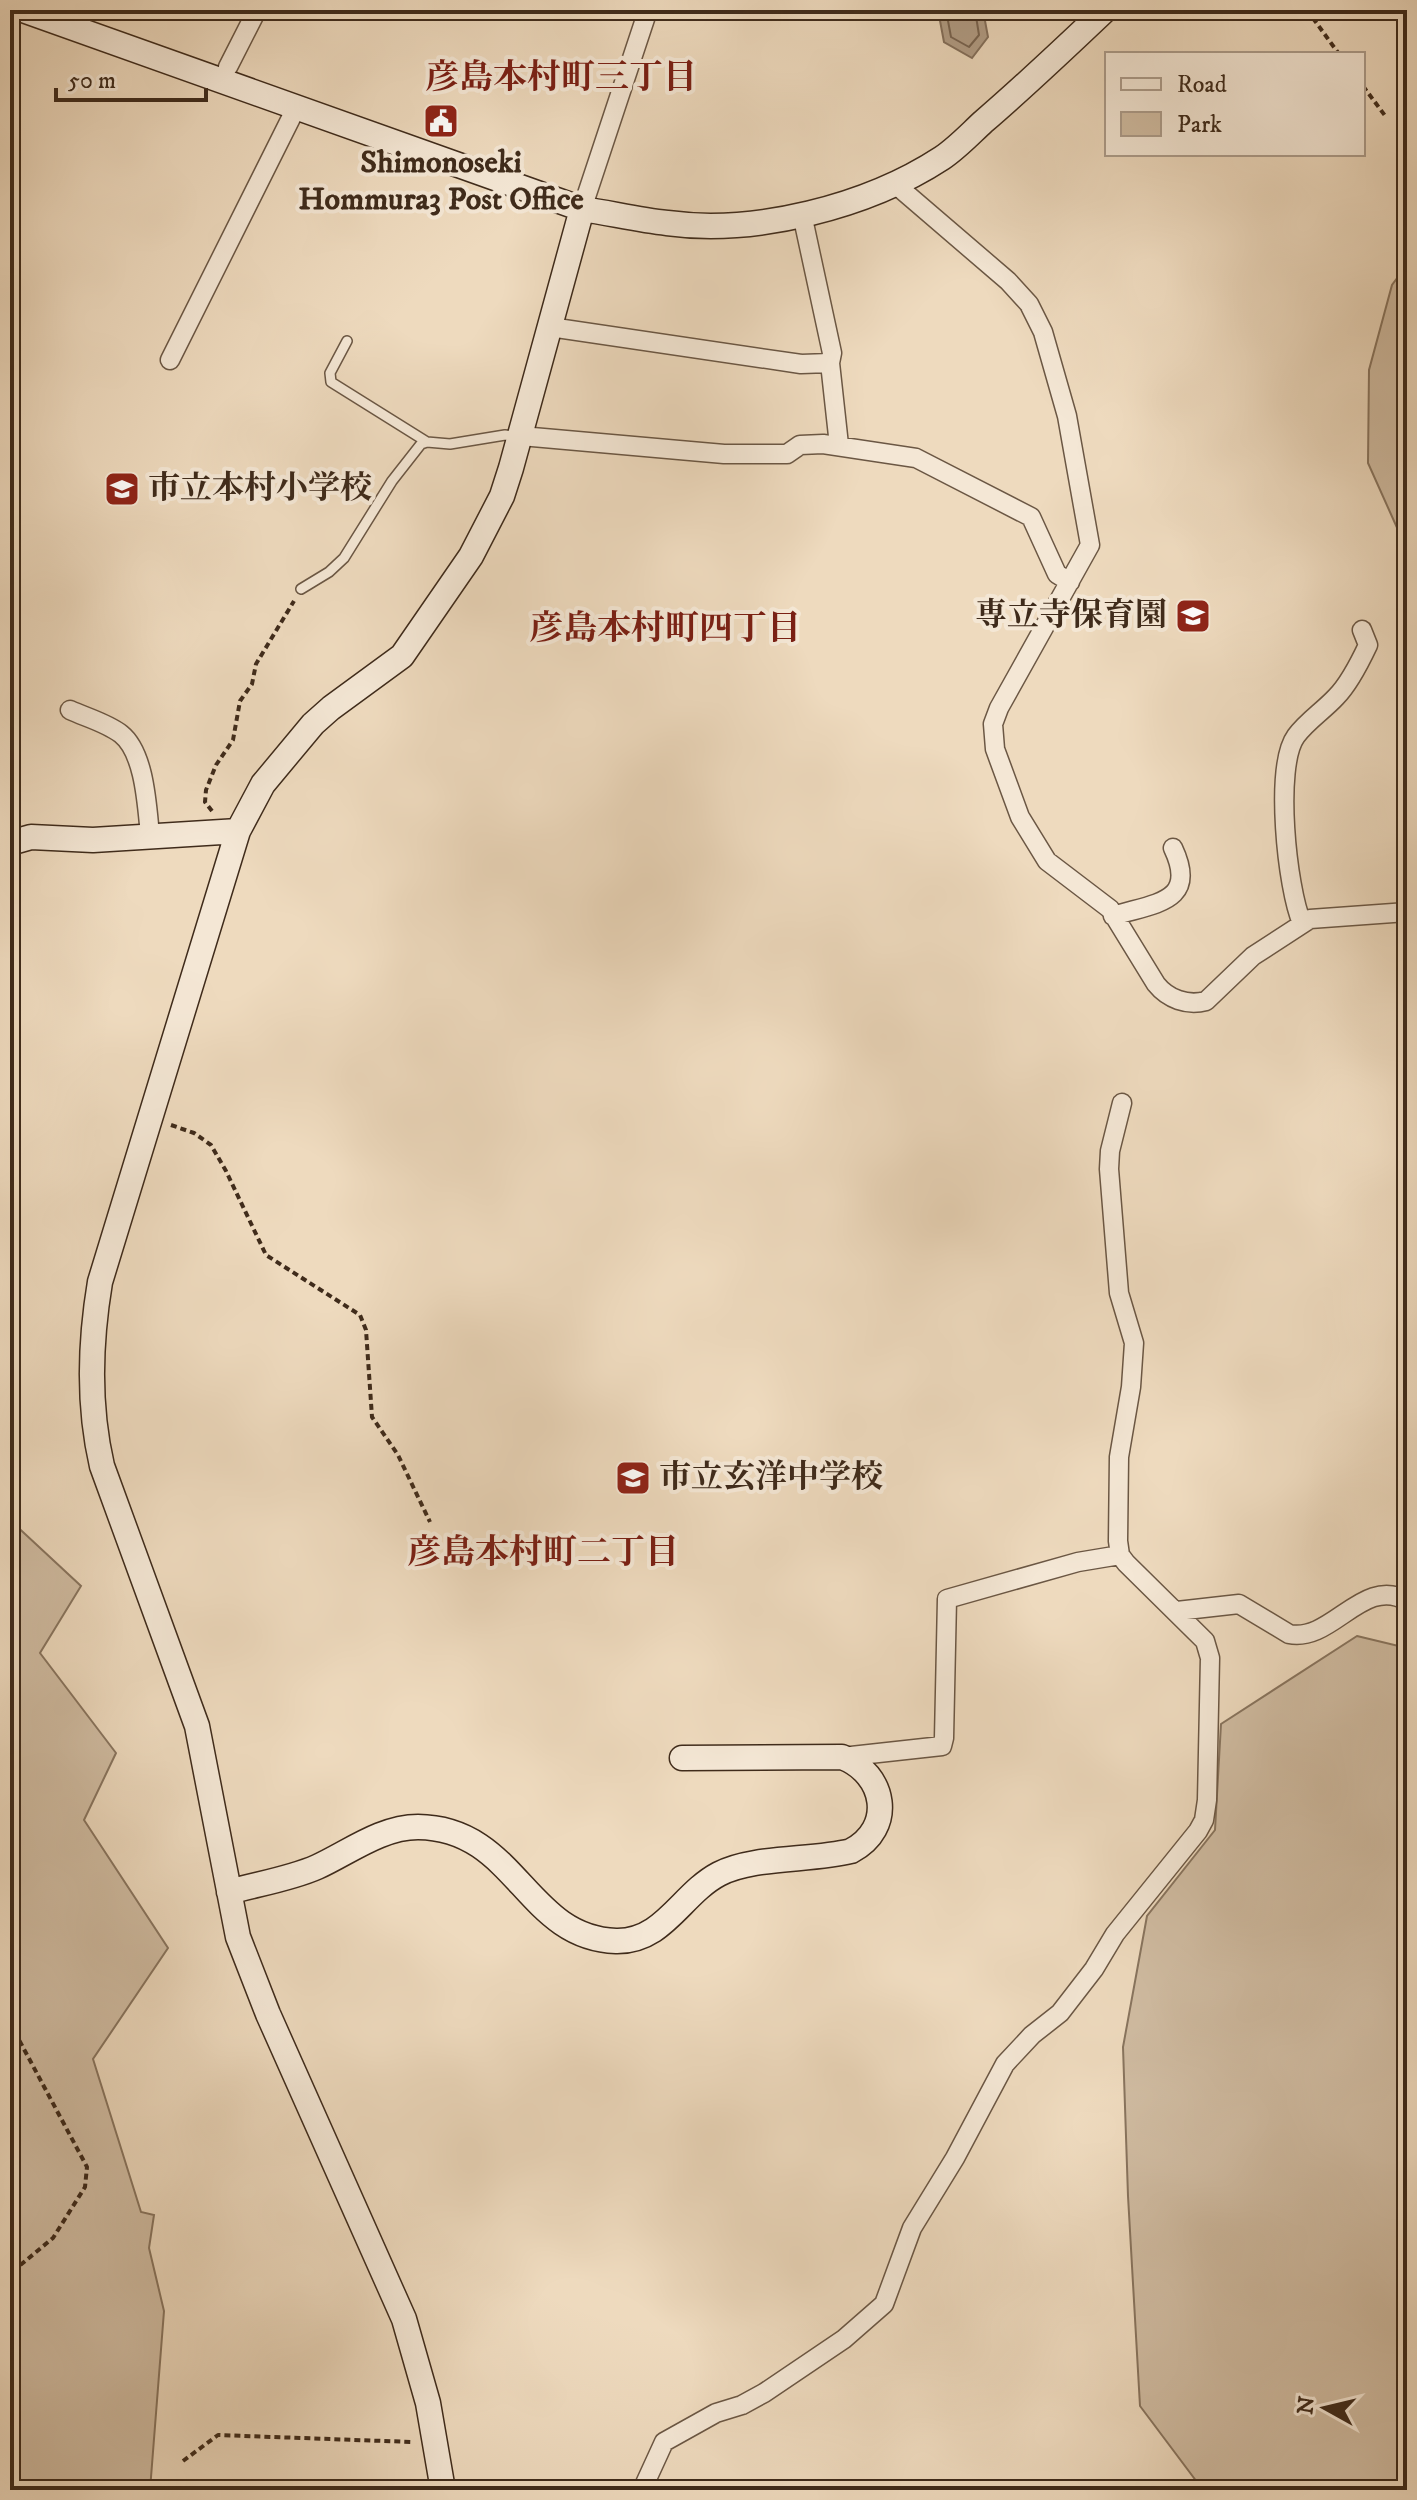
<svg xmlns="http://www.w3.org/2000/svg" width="1417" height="2500" viewBox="0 0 1417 2500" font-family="'IM FELL DW Pica','Noto Serif JP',serif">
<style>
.green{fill:#d0bca2;stroke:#88745e;stroke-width:2}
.water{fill:#b29e87;stroke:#84705c;stroke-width:2}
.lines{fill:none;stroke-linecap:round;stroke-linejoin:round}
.shore{stroke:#786451;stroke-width:2}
.lane-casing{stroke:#6b5744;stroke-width:12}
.street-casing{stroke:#6b5744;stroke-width:21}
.secondary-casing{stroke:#3f2b1b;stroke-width:27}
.path{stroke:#3f2b1b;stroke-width:4;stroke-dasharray:6 4;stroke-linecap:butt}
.lane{stroke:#f4e7d5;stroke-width:9}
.street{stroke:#f4e7d5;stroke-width:18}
.secondary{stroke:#f4e7d5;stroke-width:24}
.labels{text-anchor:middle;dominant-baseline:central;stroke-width:8;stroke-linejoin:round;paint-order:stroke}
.poi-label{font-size:32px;font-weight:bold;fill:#3f2b1b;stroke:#f4e7d5;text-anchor:start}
.neighbourhood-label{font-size:34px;font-weight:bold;fill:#7a1f14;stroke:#f4e7d5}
</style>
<rect width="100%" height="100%" fill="#eedabe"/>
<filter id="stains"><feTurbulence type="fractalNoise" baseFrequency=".0025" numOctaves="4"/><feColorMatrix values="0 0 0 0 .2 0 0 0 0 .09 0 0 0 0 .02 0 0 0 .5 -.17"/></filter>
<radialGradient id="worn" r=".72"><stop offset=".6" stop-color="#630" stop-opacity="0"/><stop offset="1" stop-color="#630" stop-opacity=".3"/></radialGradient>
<path class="green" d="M1407,265V550L1368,463L1369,370L1392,285Z
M10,1520L81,1586L40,1653L116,1753L84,1820L168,1948L93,2059L141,2212L154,2215L149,2248L164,2311L150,2490H10Z
M1357,1636L1407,1648V2475L1388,2490H1203L1140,2406L1128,2196L1123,2047L1147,1916L1215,1830L1221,1724Z"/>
<path class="water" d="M938,10H983L988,37L972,58L944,42Z"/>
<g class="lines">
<path class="shore" d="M946,10L951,37L969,47L979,35L975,10"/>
<defs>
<path id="lane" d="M347,341L330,373L331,382L427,442L450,444L505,435L517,436
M301,589L329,572L344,558L392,481L421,444L427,442"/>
<path id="street" d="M228,67L257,10
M895,184L1008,281L1029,304L1043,332L1067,416L1090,545L999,708L993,724L995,749L1020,817L1047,861L1110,909L1156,984C1168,999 1187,1006 1206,1001L1253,956L1310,919L1407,912
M582,209L648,10
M802,214L832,353L830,363L839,445
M550,327L801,364L830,363
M170,360L296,108
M521,436L724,454H787L800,445L823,444L916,458L1031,517L1057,574L1070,582
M70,710C85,717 107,723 121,734C145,753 147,807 150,835
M1113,916C1154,903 1199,903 1173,848
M1302,923C1287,889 1274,766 1296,736C1307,721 1323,711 1336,697C1349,684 1360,662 1368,645L1362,630
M1177,1611L1239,1604L1289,1634C1332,1643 1363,1575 1407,1601
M842,1757L942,1746L944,1738L947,1599L1078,1562L1120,1555
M642,2490L664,2442L716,2413L742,2405L764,2393L844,2339L884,2304L912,2228L955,2158L1005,2064L1032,2035L1060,2013L1094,1969L1115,1934L1198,1831L1204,1820L1207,1800L1210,1658L1205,1641L1126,1563L1120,1555L1118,1541L1119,1457L1131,1387L1134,1343L1119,1293L1109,1169L1110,1151L1122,1103"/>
<path id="secondary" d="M23,10L582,209C610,213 638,220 667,223C755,235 867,207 942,158C957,148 970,134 983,122C1025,86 1065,48 1105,10
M10,843L31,837L93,840L238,831
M229,1892C257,1884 290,1879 317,1867C348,1853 381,1827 418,1827C517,1828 525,1938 616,1941C664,1942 681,1894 719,1874C753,1856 812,1861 851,1851C895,1828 886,1774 842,1757L682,1758
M443,2490L428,2403L404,2319L268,2014L238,1937L197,1726L102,1466C88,1406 90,1342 100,1282L238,831L263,784L313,724L331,708L402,656L471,556L502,496L511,468L582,209"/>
</defs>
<use href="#lane" class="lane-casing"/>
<use href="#street" class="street-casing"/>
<use href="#secondary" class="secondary-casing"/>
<path class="path" d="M1307,10L1339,54
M1363,86L1386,117
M212,811L205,802L206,790L216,765L233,740L240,701L252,684L256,664L294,601
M171,1125L194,1133L211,1145L226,1171L266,1255L360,1315L366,1330L372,1417L398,1455L430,1522
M10,2023L87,2167L85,2187L53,2238L18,2267L10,2280
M183,2461L218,2435L412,2442
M10,2481L36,2490"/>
<use href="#lane" class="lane"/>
<use href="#street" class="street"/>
<use href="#secondary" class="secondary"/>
</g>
<defs>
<symbol id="civic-square" viewBox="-11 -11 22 22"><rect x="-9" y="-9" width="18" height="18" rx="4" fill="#8f2418" stroke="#f4e7d5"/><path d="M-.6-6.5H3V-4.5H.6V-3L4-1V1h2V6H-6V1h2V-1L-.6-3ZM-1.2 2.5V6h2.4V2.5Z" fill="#fff"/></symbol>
<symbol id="school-square" viewBox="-11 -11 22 22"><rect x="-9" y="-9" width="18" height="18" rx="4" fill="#8f2418" stroke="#f4e7d5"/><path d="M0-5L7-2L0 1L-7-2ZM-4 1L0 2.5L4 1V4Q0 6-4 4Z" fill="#fff"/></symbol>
</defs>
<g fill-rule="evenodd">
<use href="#civic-square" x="421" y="101" width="40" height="40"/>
<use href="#school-square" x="102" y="469" width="40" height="40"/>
<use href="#school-square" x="1173" y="596" width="40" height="40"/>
<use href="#school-square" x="613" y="1458" width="40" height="40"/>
</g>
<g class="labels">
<g class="poi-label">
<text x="441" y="163" text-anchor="middle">Shimonoseki<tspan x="441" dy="37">Hommura3 Post Office</tspan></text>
<text x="148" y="489">市立本村小学校</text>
<text x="1167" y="616" text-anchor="end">専立寺保育園</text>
<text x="659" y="1478">市立玄洋中学校</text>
</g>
<g class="neighbourhood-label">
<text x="561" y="78">彦島本村町三丁目</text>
<text x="665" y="629">彦島本村町四丁目</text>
<text x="543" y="1553">彦島本村町二丁目</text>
</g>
</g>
<rect width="1417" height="2500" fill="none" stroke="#eedabe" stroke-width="40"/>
<rect x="12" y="12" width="1393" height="2476" fill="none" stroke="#3f2b1b" stroke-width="4"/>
<rect x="20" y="20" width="1377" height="2460" fill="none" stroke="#3f2b1b" stroke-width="2"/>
<rect x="1105" y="52" width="260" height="104" fill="#f4e7d5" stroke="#ac9c8b" stroke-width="2"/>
<rect x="1121" y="78" width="40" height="12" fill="#f4e7d5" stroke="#ac9c8b" stroke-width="2"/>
<text x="1177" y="92" font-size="24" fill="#3f2b1b">Road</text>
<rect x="1121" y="112" width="40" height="24" fill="#d0bca2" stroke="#ac9c8b" stroke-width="2"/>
<text x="1177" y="132" font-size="24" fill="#3f2b1b">Park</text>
<g transform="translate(1325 2408) rotate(278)" stroke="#f4e7d5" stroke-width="6" paint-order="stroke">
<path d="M0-6L14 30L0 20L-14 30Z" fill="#3f2b1b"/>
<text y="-12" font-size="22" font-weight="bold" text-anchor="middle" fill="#3f2b1b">N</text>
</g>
<path d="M56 88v12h150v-12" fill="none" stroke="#3f2b1b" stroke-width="4"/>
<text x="68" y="88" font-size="24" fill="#3f2b1b" stroke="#f4e7d5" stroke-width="6" paint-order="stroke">50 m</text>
<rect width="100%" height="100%" filter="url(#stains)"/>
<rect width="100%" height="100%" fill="url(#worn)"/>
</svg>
